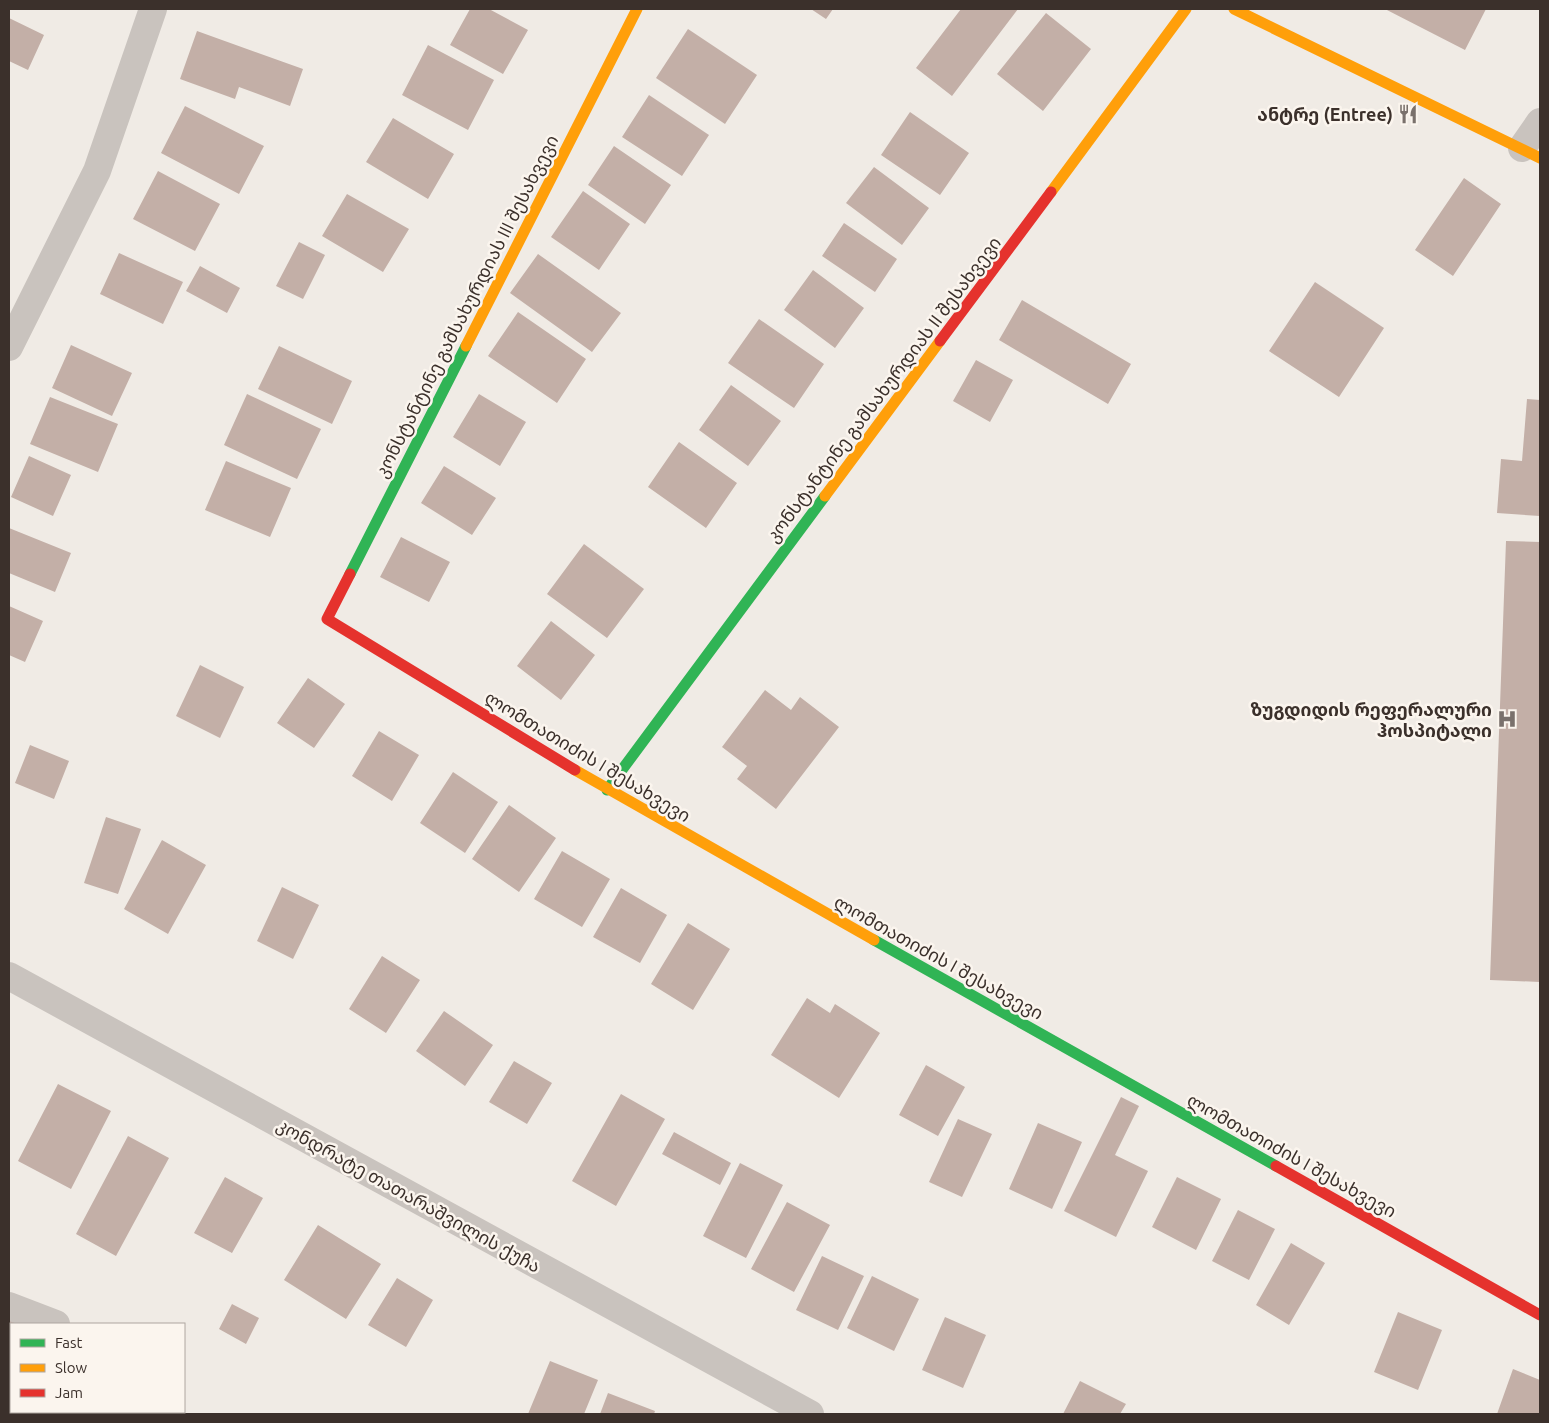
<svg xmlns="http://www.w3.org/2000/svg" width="1549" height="1423" viewBox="0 0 1549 1423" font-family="Ubuntu,'Noto Sans Georgian',sans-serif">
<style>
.building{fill:#c3afa7}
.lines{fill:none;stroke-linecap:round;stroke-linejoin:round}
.street{stroke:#c9c3be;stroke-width:28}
.fast{stroke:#30b455;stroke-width:11}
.slow{stroke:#ff9f0a;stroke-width:11}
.jam{stroke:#e5322d;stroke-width:11}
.labels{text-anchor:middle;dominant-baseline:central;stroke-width:5;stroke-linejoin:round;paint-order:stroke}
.poi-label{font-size:18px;font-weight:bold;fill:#3b302b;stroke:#fbf5ee;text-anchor:end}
.street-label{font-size:18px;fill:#3b302b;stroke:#fbf5ee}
</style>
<rect width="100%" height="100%" fill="#f0ebe5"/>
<path class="building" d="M470,9H489L528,30L503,74L450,45Z
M811,9H833L826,19Z
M961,9H1018L952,96L916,68Z
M1385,9H1486L1465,50Z
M1046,13L1091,49L1043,111L997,74Z
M9,18L44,35L28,70L9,61Z
M688,29L757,75L725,124L656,78Z
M197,31L303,69L290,106L239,87L235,99L180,79Z
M428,45L494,80L468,130L402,95Z
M649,95L709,135L682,176L622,137Z
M185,106L264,146L239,194L161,153Z
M910,112L969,153L940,195L881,155Z
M393,118L454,154L428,199L366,162Z
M614,146L671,185L645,224L588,185Z
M874,167L929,208L902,245L846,203Z
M158,171L220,204L195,251L133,219Z
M1464,178L1501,204L1453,276L1415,250Z
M583,191L630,224L599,270L551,237Z
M347,194L409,229L383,272L322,236Z
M844,223L897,259L875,292L822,256Z
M299,242L325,255L303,299L276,286Z
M119,253L183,282L163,324L100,294Z
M538,254L621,313L592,352L510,293Z
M200,266L240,288L227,313L186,291Z
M813,270L864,308L835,348L784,310Z
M1315,282L1384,328L1339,397L1269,351Z
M1022,300L1131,364L1108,404L999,340Z
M518,312L586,359L557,403L488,356Z
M759,319L824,364L794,408L728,363Z
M71,345L132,373L112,416L52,388Z
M279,346L352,381L332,424L258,389Z
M976,360L1013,380L990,422L953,401Z
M731,385L781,421L748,466L699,430Z
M247,394L321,429L297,479L224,445Z
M479,394L526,422L500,466L453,437Z
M50,397L118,424L98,472L30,444Z
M1527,399L1540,400V516L1497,513L1501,459L1522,461Z
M679,442L737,483L706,528L648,487Z
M29,456L71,475L53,516L11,497Z
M226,461L291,488L270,537L205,510Z
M444,466L496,498L472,535L421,503Z
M9,528L71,553L55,592L9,573Z
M401,537L450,562L429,602L380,577Z
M1506,541L1540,542V982L1490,980Z
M584,544L644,589L607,638L547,594Z
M9,606L43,621L25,662L9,655Z
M551,621L595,655L561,700L517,666Z
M200,665L244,687L220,738L176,716Z
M308,678L345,704L314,748L277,723Z
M765,690L791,710L800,697L839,727L776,809L737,779L747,766L722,747Z
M379,731L419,755L392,801L352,776Z
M30,745L69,761L54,799L15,783Z
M453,772L498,802L465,853L420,823Z
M509,805L556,838L519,892L472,859Z
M106,817L141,829L118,894L84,883Z
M162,840L206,865L168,934L124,909Z
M562,851L610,879L582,927L534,899Z
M282,887L319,905L293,959L257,941Z
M621,888L667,915L640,963L593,937Z
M688,923L730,949L693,1010L651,984Z
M382,956L420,980L386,1033L349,1009Z
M807,998L830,1013L835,1004L880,1033L839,1098L771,1055Z
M444,1011L493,1045L465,1086L416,1051Z
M514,1061L552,1083L527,1124L489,1102Z
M926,1065L965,1087L938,1136L899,1115Z
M58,1084L111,1111L71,1189L18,1161Z
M621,1094L665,1119L616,1206L572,1181Z
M1121,1097L1139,1106L1115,1155L1148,1171L1116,1237L1064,1211Z
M958,1119L992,1134L962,1197L929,1182Z
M1038,1123L1082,1142L1052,1209L1009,1189Z
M674,1132L731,1163L720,1185L662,1154Z
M128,1136L169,1158L116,1256L76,1234Z
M740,1163L783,1185L746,1258L703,1236Z
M225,1177L263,1198L232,1253L194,1233Z
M1177,1177L1221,1199L1196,1250L1152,1227Z
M787,1202L830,1225L794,1292L751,1269Z
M1238,1210L1275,1229L1249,1280L1212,1261Z
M318,1225L381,1264L346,1319L284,1280Z
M1291,1243L1325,1263L1289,1325L1256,1305Z
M822,1256L864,1276L838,1330L796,1310Z
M872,1276L919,1299L894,1351L847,1328Z
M397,1278L433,1300L406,1347L368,1325Z
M232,1304L259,1318L246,1344L219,1329Z
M9,1311L67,1324H11V1412H34L33,1414H9Z
M1398,1312L1442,1330L1418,1390L1374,1372Z
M945,1317L986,1335L963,1388L922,1370Z
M550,1361L598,1380L584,1414H528Z
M1513,1369L1540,1380V1414H1497Z
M1080,1381L1126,1404L1120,1414H1063Z
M608,1393L655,1411L654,1414H600Z"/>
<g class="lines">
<path class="street" d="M1522,148L1540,122
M9,347L97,171L153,9
M9,976L810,1414
M9,1306L56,1324"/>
<path class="fast" d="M350,574L466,346
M607,790L825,496
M874,940L1276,1166"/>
<path class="slow" d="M1234,9L1540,158
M1051,192L1186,9
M466,346L637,9
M825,496L940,341
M575,770L874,940"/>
<path class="jam" d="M940,341L1051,192
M350,574L327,619L575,770
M1276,1166L1540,1315"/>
</g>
<defs>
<symbol id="restaurant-bare" viewBox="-9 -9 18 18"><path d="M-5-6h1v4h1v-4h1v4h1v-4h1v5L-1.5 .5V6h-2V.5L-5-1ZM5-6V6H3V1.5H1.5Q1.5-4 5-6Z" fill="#7a716c" stroke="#fbf5ee" stroke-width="2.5" paint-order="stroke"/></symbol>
<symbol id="hospital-bare" viewBox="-9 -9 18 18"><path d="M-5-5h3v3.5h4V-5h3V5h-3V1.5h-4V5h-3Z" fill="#7a716c" stroke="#fbf5ee" stroke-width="2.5" paint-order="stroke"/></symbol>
</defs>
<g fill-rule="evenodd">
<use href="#restaurant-bare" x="1394" y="100" width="28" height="28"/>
<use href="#hospital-bare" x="1493" y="705" width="28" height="28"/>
</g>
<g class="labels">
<g class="poi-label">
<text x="1393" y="114">ანტრე (Entree)</text>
<text x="1492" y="709">ზუგდიდის რეფერალური<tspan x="1492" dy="21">ჰოსპიტალი</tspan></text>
</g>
<g class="street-label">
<text transform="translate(466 306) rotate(-63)">კონსტანტინე გამსახურდიას III შესახვევი</text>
<text transform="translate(883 389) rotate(-53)">კონსტანტინე გამსახურდიას II შესახვევი</text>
<text transform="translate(588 756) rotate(31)">ლომთათიძის I შესახვევი</text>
<text transform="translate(939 957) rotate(29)">ლომთათიძის I შესახვევი</text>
<text transform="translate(1292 1155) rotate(29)">ლომთათიძის I შესახვევი</text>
<text transform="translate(409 1195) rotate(29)">კონდრატე თათარაშვილის ქუჩა</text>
</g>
</g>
<rect width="1549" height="1423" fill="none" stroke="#3b302b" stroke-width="20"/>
<rect x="10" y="1323" width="175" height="90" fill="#fbf5ee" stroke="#aea6a0"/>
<rect x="20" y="1339" width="25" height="8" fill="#30b455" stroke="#aea6a0"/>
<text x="55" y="1348" font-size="15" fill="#3b302b">Fast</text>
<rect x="20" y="1364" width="25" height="8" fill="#ff9f0a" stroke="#aea6a0"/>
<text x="55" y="1373" font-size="15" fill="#3b302b">Slow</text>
<rect x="20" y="1389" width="25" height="8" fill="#e5322d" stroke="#aea6a0"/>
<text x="55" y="1398" font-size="15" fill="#3b302b">Jam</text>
</svg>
